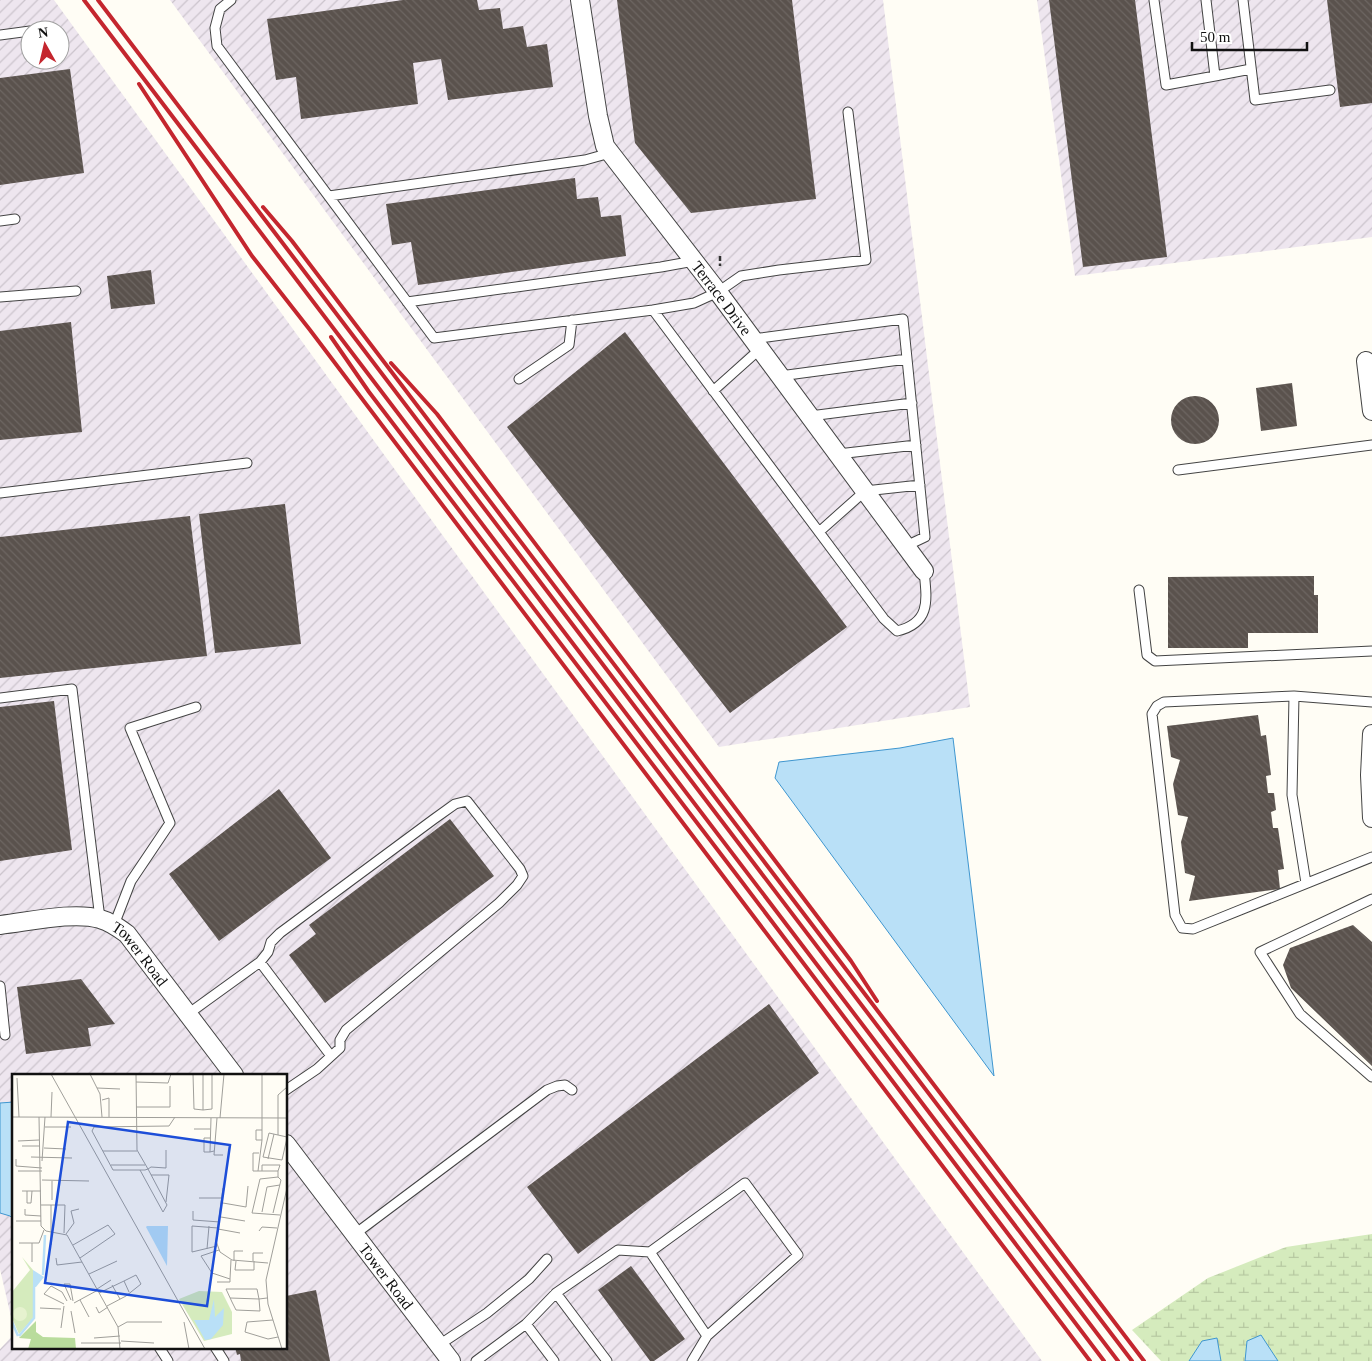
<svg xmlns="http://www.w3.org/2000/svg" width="1372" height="1361" viewBox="0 0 1372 1361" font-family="Georgia,serif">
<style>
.industrial{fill:url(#industrial-furrows);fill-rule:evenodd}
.wetland{fill:url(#wetland-marsh)}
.water{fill:#b9e0f7;stroke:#3f96cf}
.building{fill:url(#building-back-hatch)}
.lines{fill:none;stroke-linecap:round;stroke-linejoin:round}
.lane-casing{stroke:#444;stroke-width:11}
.street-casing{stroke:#444;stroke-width:20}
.path{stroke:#333;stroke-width:2.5;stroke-dasharray:5 2.5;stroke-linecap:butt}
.lane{stroke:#fff;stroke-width:9}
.street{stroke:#fff;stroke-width:18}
.rail{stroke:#c4262e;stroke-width:4}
.labels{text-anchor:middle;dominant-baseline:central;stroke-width:5;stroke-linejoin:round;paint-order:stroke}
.street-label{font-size:16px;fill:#111;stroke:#fff}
.inset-river{fill:none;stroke:#b9e0f7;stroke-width:2.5}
.inset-road{fill:none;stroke:#a09f9a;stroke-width:1}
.view{fill:#1d4ed8;fill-opacity:0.15;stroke:#1d4ed8;stroke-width:2.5}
.inset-edge{fill:none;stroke:#111;stroke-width:2.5}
</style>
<defs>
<pattern id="industrial-furrows" width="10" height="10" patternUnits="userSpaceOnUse" patternTransform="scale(1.25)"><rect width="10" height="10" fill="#eee6ef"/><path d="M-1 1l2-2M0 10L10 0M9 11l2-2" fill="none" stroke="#cbc4cc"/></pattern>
<pattern id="wetland-marsh" width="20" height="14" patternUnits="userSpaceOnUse" patternTransform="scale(1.25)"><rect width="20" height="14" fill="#d5ebbd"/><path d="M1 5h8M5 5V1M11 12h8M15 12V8" fill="none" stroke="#b6c8a1"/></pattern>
<pattern id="building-back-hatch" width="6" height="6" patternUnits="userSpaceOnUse" patternTransform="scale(1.25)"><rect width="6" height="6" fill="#5a524d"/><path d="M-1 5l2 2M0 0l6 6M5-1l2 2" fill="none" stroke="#6d6662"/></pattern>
</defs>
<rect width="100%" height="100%" fill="#fffdf5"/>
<path class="industrial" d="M0,0H54L1042,1361H0V1349L14,1334V1347H286V1075H14V1330L0,1269ZM30,30H60V60H30Z
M170,0H883L970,707L719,747Z
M1037,0H1372V237L1075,276Z"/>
<path class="wetland" d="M1372,1234V1361H1161L1132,1330L1208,1278L1286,1247Z"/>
<path class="water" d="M953,738L994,1076L775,778L779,762L900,748Z
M14,1102V1220L10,1216L0,1213V1103Z
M1261,1335L1278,1361H1245L1247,1341Z
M1217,1338L1221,1361H1189L1202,1341Z"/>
<path class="building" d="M403,0H477L479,10L500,8L503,29L523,26L527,47L547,44L553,87L448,100L441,59L413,63L418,104L301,119L296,77L276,80L267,19Z
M617,0H792L816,199L691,213L635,143Z
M1049,0H1135L1167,257L1083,267Z
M1327,0H1372V103L1340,107Z
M70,69L84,173L0,185V78Z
M575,178L577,199L598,197L601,217L621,215L626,256L418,285L411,242L392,245L386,204Z
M151,270L155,304L111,309L107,276Z
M71,322L82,432L0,440V331Z
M625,332L847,627L730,713L507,427Z
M1292,383L1297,426L1261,431L1256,388Z
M1171 420a24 24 0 1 1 48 0a24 24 0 1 1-48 0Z
M285,504L301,644L215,653L199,514Z
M190,516L207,656L0,678V537Z
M1314,576V595H1318V633H1248V648H1168V577Z
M54,701L72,850L0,861V707Z
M1258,715L1261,736L1266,735L1271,775L1266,776L1268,793H1274L1276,810L1271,812L1273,828H1278L1284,869L1278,870L1280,889L1189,901L1195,876L1185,873L1181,842L1188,817L1178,815L1173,784L1180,760L1171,757L1167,726Z
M279,789L331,858L219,941L169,874Z
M450,819L494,876L325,1003L289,955L316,934L309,925Z
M1353,925L1372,942V1066L1291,988L1283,965L1290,948Z
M81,979L115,1024L88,1028L91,1046L26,1054L17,987Z
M769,1004L819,1073L578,1254L527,1187Z
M631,1266L685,1339L654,1361H650L598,1290Z
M316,1290L330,1361H241L240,1354L237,1355L235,1347H286V1296Z"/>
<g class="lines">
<defs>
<path id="lane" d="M231,0L220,9L215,28L217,46L434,338L653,310
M1154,0L1166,85L1215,76
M1206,0L1215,76L1251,69
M1243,0L1255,100L1330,90
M0,35L30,31
M848,112L866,260L779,270L741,276L718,292L694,303L653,310L884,619L897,631C931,623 927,600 924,571
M329,196L585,160L610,153
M0,221L15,219
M0,297L76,291
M407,302L661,267L694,261
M753,339L903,319L925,537L906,546
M780,376L907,359
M519,379L569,345L572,320
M713,391L760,349
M810,416L912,403
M838,454L916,445
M1178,470L1372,445
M0,493L247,463
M819,532L865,491L920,485
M1139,590L1147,655L1155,661L1372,651
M1294,696L1292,795L1306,883
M0,698L72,689L100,919
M1372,702L1294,696L1164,702L1157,706L1152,714L1175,915L1182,928L1193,929L1372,857
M1372,899L1260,952L1300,1014L1372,1077
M114,925L131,881L170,823L130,728L196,707
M260,962L331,1056
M0,986L5,1035
M188,1014L260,962L268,952L271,942L280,933L434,819L455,804L467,801L520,869L523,876L517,885L499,903L346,1030L340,1040V1048L317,1069L286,1090
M355,1234L547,1090L557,1086L565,1085L572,1090
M556,1293L607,1361
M526,1324L554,1361
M439,1345L487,1313L529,1279L547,1259
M159,1347L168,1361
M215,1347L224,1361
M476,1361L526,1324L556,1293L618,1250L650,1252
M692,1361L707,1336L798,1255L745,1183L650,1252L707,1336"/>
<g id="street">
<path id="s1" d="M580,0L598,116L605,146L718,292L924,571"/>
<path d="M1366,361L1372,411"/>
<path d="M1372,734L1370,775L1372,818"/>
<path id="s2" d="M0,925C28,922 74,911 100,919C111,922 119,928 127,934L234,1075"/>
<path id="s3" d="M286,1144L451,1361"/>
</g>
</defs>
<use href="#lane" class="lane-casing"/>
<use href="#street" class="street-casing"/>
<path class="path" d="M720,256V266"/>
<use href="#lane" class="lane"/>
<use href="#street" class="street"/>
<path class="rail" d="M84,0L1118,1361
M98,0L1132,1361
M139,84L252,256L310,330L1090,1361
M263,207L292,241L1144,1361
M331,337L369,392L736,874L1104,1361
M391,363L437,414L851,961L877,1001"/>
</g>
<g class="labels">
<g class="street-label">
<text stroke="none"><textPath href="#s1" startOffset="340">Terrace Drive</textPath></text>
<text stroke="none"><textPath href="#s2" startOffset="155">Tower Road</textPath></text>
<text stroke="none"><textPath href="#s3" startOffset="166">Tower Road</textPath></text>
</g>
</g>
<g transform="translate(12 1074)">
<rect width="275" height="275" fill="#fffdf5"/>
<path d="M24,247V258L31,263L63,264L64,275H16L19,265L7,264Z" fill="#b9dc9c"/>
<path d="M187,217L210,218L220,238V260L192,267L167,225Z" fill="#d5ebbd"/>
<path d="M10,183L21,196L22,243L7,260L0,244V218L18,196Z" fill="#d5ebbd"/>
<path d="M1 240a7 7 0 1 1 14 0a7 7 0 1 1-14 0Z" fill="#e6f2cf"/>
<path d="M135,152H156L155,192L134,153ZM21,196L32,203L24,213H21ZM202,225L203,243L212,234L211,251L199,265L193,266L182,246H197Z" fill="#b9e0f7"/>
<path class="inset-river" d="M31,201L33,161M0,248L6,262M7,262L22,244V213"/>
<path class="inset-road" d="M39,0L193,275M78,0L88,20L90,43M124,0L125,76L136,95L155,131L151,138L128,96H133L136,95L139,93L154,94V76M181,0L182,35L191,36M191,0V36L200,35V0M5,4L7,43M124,8L156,9L159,0M85,14L108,15M90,26L97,24V43M124,33H158V12M0,43L275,44M27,43L29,152L34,157L55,161L106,253L108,275M39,43L40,18M199,44L198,78L202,77M205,44L202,81H211M208,44L212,0M33,53H59M182,55H198M250,56H244V66H250M266,61V21L275,13M275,63L257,59L251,83L270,86L275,64M6,67L27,66M10,72H28M32,74L54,75M91,77H125M198,78H192V64H198M247,79H241V97H246L250,66V0M19,83L60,84M4,85V92L30,94M256,85L262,60M30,87L33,43M99,91H133M128,96H101L80,57L82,53L157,52L163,43M6,97H30M246,97H266V103L248,105L240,139L268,141M250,97V91H268L266,97M139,101H157L154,128M30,106L77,107M211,114L204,167L208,178L220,186L256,189M10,117H29M15,117V129H19L20,117M187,124H211M40,126V107M211,129L234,133L236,112M29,131H53L52,159M13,135V141L29,142M181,137V146L208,148M250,138L255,113L268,111M261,139L269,106L266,103M209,143L233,147M4,147H29M206,155L228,159M247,157L250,153L265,154M54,160L62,149L59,137L67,135M7,169H27L32,156M39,171V131M61,171L96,151L103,160L68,184M205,172L180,178V152L206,154M195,175L197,152M207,176L189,182L200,199L218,205L219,186M44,184L45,191L70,188M222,187V177H231M224,187L223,196H242V187M241,187V179H251M20,188V169M275,195V218M77,200L105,187M205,208H218V205M100,211L108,225M85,215L99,206M87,219L112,207M218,224L247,225L248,237L224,236L220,228L214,215H245L247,225L255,224M59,226L52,210H58L61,227M68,226L77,243M62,229L86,216M52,230L32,220L39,212L50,218L55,227M95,232L114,222L129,210L124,201L112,207L117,218M84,233L87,239L96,233M28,234L49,235M59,237L63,259M261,246L235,248L233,258L256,265L266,263M172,248L177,275M106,253L115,248H150M49,254L52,232M82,264L108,262M109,267L142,269M69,269H109M270,275L256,230L254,206L275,114"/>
<path class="view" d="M56,48L218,71L195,232L33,209Z"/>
<rect width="275" height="275" class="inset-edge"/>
</g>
<g transform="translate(45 45) rotate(352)"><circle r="24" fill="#ffffff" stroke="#a0a0a0"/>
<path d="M0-4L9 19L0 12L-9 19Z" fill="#c4262e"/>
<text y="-8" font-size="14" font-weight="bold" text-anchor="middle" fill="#111111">N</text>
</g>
<path d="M1192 42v8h115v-8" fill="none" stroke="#111111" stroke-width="2.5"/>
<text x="1200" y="42" font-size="15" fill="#111111" stroke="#ffffff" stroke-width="4" paint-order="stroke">50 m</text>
</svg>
